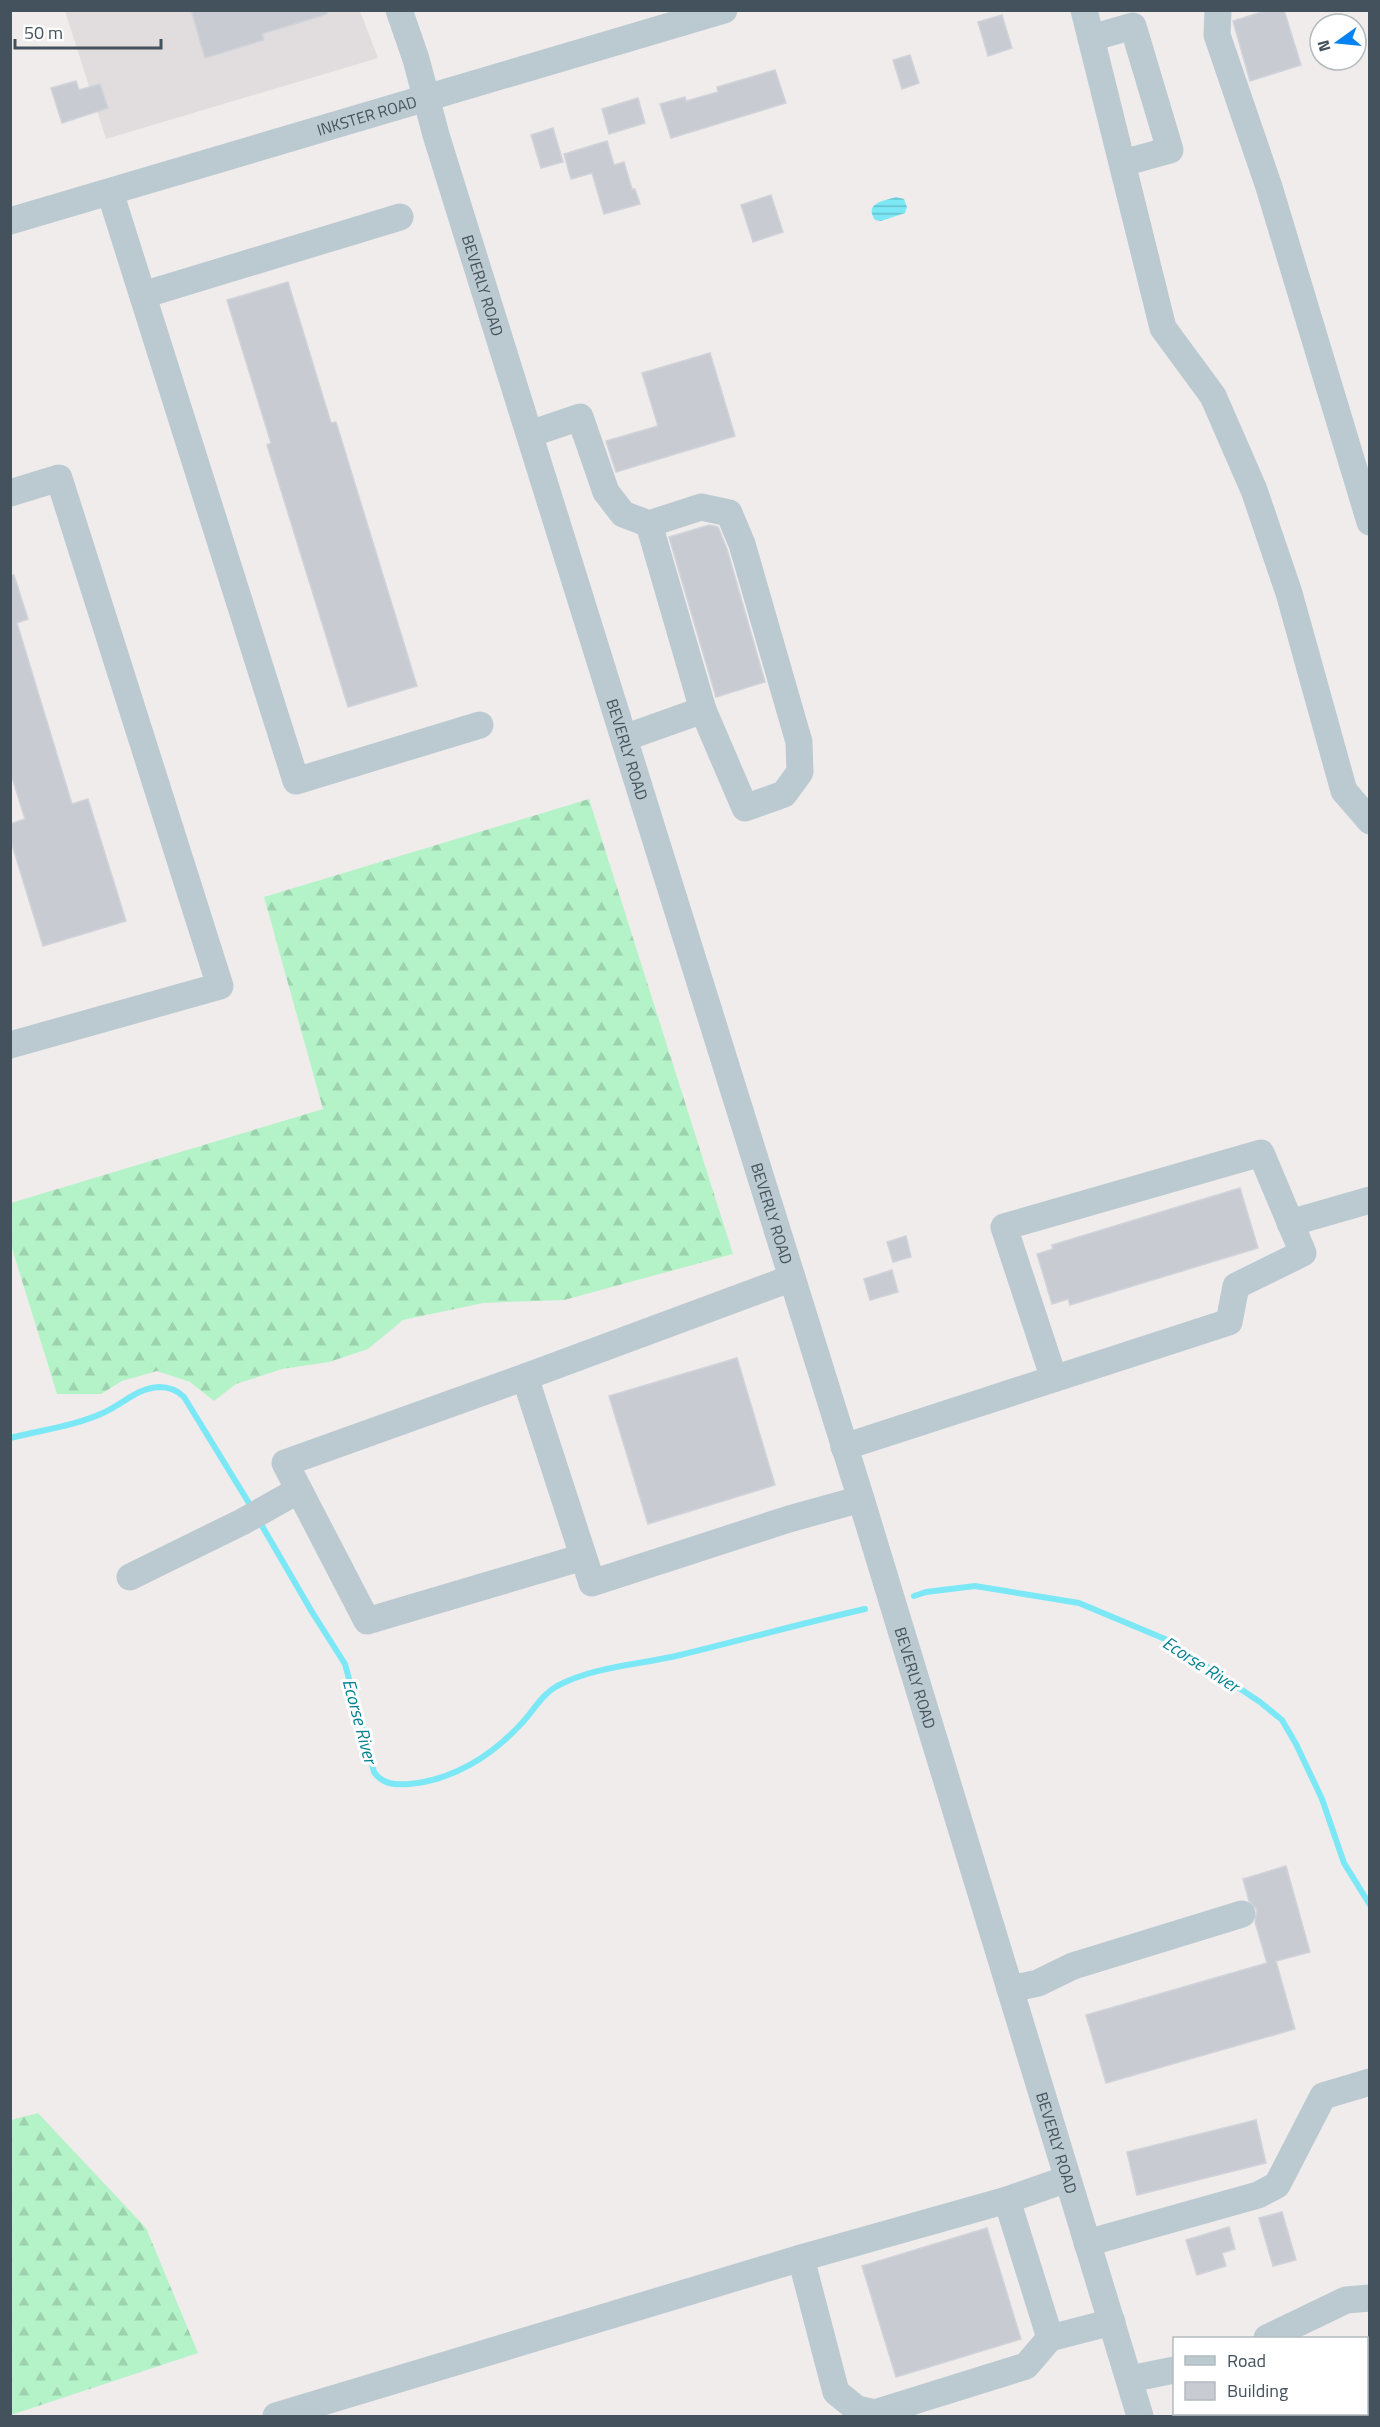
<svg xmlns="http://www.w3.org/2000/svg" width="1380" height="2427" viewBox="0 0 1380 2427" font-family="'Titillium Web',sans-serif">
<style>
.education{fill:#e1ddde}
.forest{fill:url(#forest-firs)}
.water{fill:url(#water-rules)}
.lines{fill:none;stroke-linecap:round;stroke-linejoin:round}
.stream{stroke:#7ce8f6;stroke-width:6}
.building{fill:#c8ccd2;stroke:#d0d3d9;stroke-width:1.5}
.minor{stroke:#bbc9d1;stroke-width:27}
.labels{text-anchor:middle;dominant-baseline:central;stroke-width:6;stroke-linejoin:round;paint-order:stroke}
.street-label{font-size:16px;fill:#43525c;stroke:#fff}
.water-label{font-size:18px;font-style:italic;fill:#038192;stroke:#fff}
</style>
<defs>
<pattern id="forest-firs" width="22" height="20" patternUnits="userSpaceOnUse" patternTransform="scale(1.5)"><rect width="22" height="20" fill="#b4f3c7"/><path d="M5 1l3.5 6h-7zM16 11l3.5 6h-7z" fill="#9cd2ad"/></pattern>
<pattern id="water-rules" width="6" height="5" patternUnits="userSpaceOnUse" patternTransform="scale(1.5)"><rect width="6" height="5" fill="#7ce8f6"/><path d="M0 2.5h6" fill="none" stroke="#67bfca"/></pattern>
</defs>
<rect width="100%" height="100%" fill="#f0ecec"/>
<path class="education" d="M65,11H360L378,58L106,139Z"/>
<path class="forest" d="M589,799L733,1254L564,1300L483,1303L403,1320L368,1349L329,1362L282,1369L236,1384L214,1401L190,1382L157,1371L122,1381L101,1394H57L11,1245V1203L323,1109L264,897Z
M38,2113L146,2228L198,2353L11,2415V2120Z"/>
<path class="water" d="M896,197L904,199L907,207L905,213L881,221L875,220C864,203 883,201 896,197Z"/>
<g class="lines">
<path class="stream" d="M10,1438C41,1430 76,1426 105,1412C123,1404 137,1388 159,1387C168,1387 177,1390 184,1397L252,1508
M258,1519L312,1612L345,1664L374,1772C383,1785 396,1785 410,1784C453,1780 491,1756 520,1725C533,1712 541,1695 557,1686C595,1666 639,1665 680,1655C742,1640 803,1623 865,1609
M914,1596L926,1592L975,1586L1079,1603L1165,1639L1260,1702L1282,1720L1296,1744L1322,1799L1344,1863L1370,1905"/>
</g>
<path class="building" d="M191,10H327V14L262,34L264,40L205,58Z
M1268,10H1284L1301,65L1250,81L1233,21Z
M1002,15L1012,48L988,56L978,22Z
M910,55L919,83L902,89L893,60Z
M775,70L786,103L671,138L660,104L685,97L686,101L718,92L717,87Z
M76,81L79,90L100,84L108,108L62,123L51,88Z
M638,98L645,123L609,134L602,109Z
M553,128L563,162L541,168L531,135Z
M607,141L614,165L624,162L632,189H635L640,204L604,214L592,173L571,179L564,154Z
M771,195L783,232L753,242L741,205Z
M288,282L331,423L336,422L417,686L348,707L267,445L271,443L227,300Z
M710,353L735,436L616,472L606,441L658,426L642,373Z
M709,525L718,527L727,549L765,682L716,697L669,537Z
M10,575H14L28,619L17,623L72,804L88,799L126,921L43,946L10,838V824L25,819L10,771Z
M1240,1188L1258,1248L1070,1305L1068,1299L1052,1304L1037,1254L1053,1249L1052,1245Z
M906,1236L911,1257L893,1262L887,1242Z
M892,1270L898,1292L870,1300L864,1279Z
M737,1358L775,1485L648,1524L609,1396Z
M1286,1866L1310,1952L1276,1961L1295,2029L1106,2083L1086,2015L1267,1963L1255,1922L1257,1910L1249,1901L1243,1879Z
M1256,2120L1266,2163L1137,2195L1127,2152Z
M1282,2212L1296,2260L1273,2266L1259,2218Z
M1229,2227L1235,2249L1222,2253L1226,2266L1197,2275L1186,2240Z
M987,2228L1021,2339L896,2377L862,2266Z"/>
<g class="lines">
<g class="minor">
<path id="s1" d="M399,10L416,59L436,135L861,1499L1140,2416"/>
<path d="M1084,10L1163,328L1213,396L1254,490L1289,593L1344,791L1370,821"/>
<path d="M1218,10L1217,35L1269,187L1370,522"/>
<path d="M1091,38L1133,26L1170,150L1123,163"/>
<path d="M110,192L296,781L480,725"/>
<path id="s2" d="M10,221L724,10"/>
<path d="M143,295L400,217"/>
<path d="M530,434L580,417L606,492L623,514L649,524L701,507L729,513L742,544L799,742L800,772L784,794L745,808L703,710L624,738"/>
<path d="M10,493L59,478L220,986L10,1045"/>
<path d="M649,524L703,710"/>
<path d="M1290,1223L1370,1200"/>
<path d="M525,1377L592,1583L789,1519L861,1499"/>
<path d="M844,1447L1229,1322L1236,1286L1303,1253L1261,1153L1004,1227L1054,1379"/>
<path d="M583,1557L367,1621L285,1463L525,1377L792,1278"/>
<path d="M130,1577L242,1522L299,1490"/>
<path d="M1010,1989L1038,1983L1073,1966L1242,1914"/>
<path d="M1067,2179L1007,2200L1050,2338L1112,2322"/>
<path d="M1007,2200L801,2258L836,2392L857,2409L875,2413L1026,2366L1050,2338"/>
<path d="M1087,2243L1258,2195L1277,2185L1323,2096L1370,2082"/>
<path d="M1267,2338L1346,2300L1370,2298"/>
<path d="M1366,2378H1370"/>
<path d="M1130,2379L1174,2370"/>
<path d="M276,2416L801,2258"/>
<path d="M1223,2416L1232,2414"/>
</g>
</g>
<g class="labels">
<g class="street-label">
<text stroke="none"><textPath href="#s2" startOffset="372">INKSTER ROAD</textPath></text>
<text stroke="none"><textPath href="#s1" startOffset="288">BEVERLY ROAD</textPath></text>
<text stroke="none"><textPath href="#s1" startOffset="774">BEVERLY ROAD</textPath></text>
<text stroke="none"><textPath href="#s1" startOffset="1260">BEVERLY ROAD</textPath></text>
<text stroke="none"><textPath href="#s1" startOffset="1746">BEVERLY ROAD</textPath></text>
<text stroke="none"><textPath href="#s1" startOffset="2232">BEVERLY ROAD</textPath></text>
</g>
<g class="water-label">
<text transform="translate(1201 1664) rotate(33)">Ecorse River</text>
<text transform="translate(360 1721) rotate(75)">Ecorse River</text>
</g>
</g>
<rect width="1380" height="2427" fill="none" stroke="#43525c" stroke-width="24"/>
<rect x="1173" y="2337" width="195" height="78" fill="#ffffff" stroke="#b4babe" stroke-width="1.5"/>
<rect x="1185" y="2356" width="30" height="9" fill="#bbc9d1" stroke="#b4babe" stroke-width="1.5"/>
<text x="1227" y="2367" font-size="18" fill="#43525c">Road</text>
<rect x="1185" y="2382" width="30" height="18" fill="#c8ccd2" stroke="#b4babe" stroke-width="1.5"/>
<text x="1227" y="2397" font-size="18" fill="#43525c">Building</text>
<g transform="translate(1338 42) rotate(255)"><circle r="28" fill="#ffffff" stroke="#b4babe" stroke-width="1.5"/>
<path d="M0-4.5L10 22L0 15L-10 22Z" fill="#0482f1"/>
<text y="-9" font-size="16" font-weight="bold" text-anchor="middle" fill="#43525c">N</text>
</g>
<path d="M15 39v9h146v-9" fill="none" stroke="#43525c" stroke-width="3"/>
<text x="24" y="39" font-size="18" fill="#43525c" stroke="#ffffff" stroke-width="4.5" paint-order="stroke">50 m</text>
</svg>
